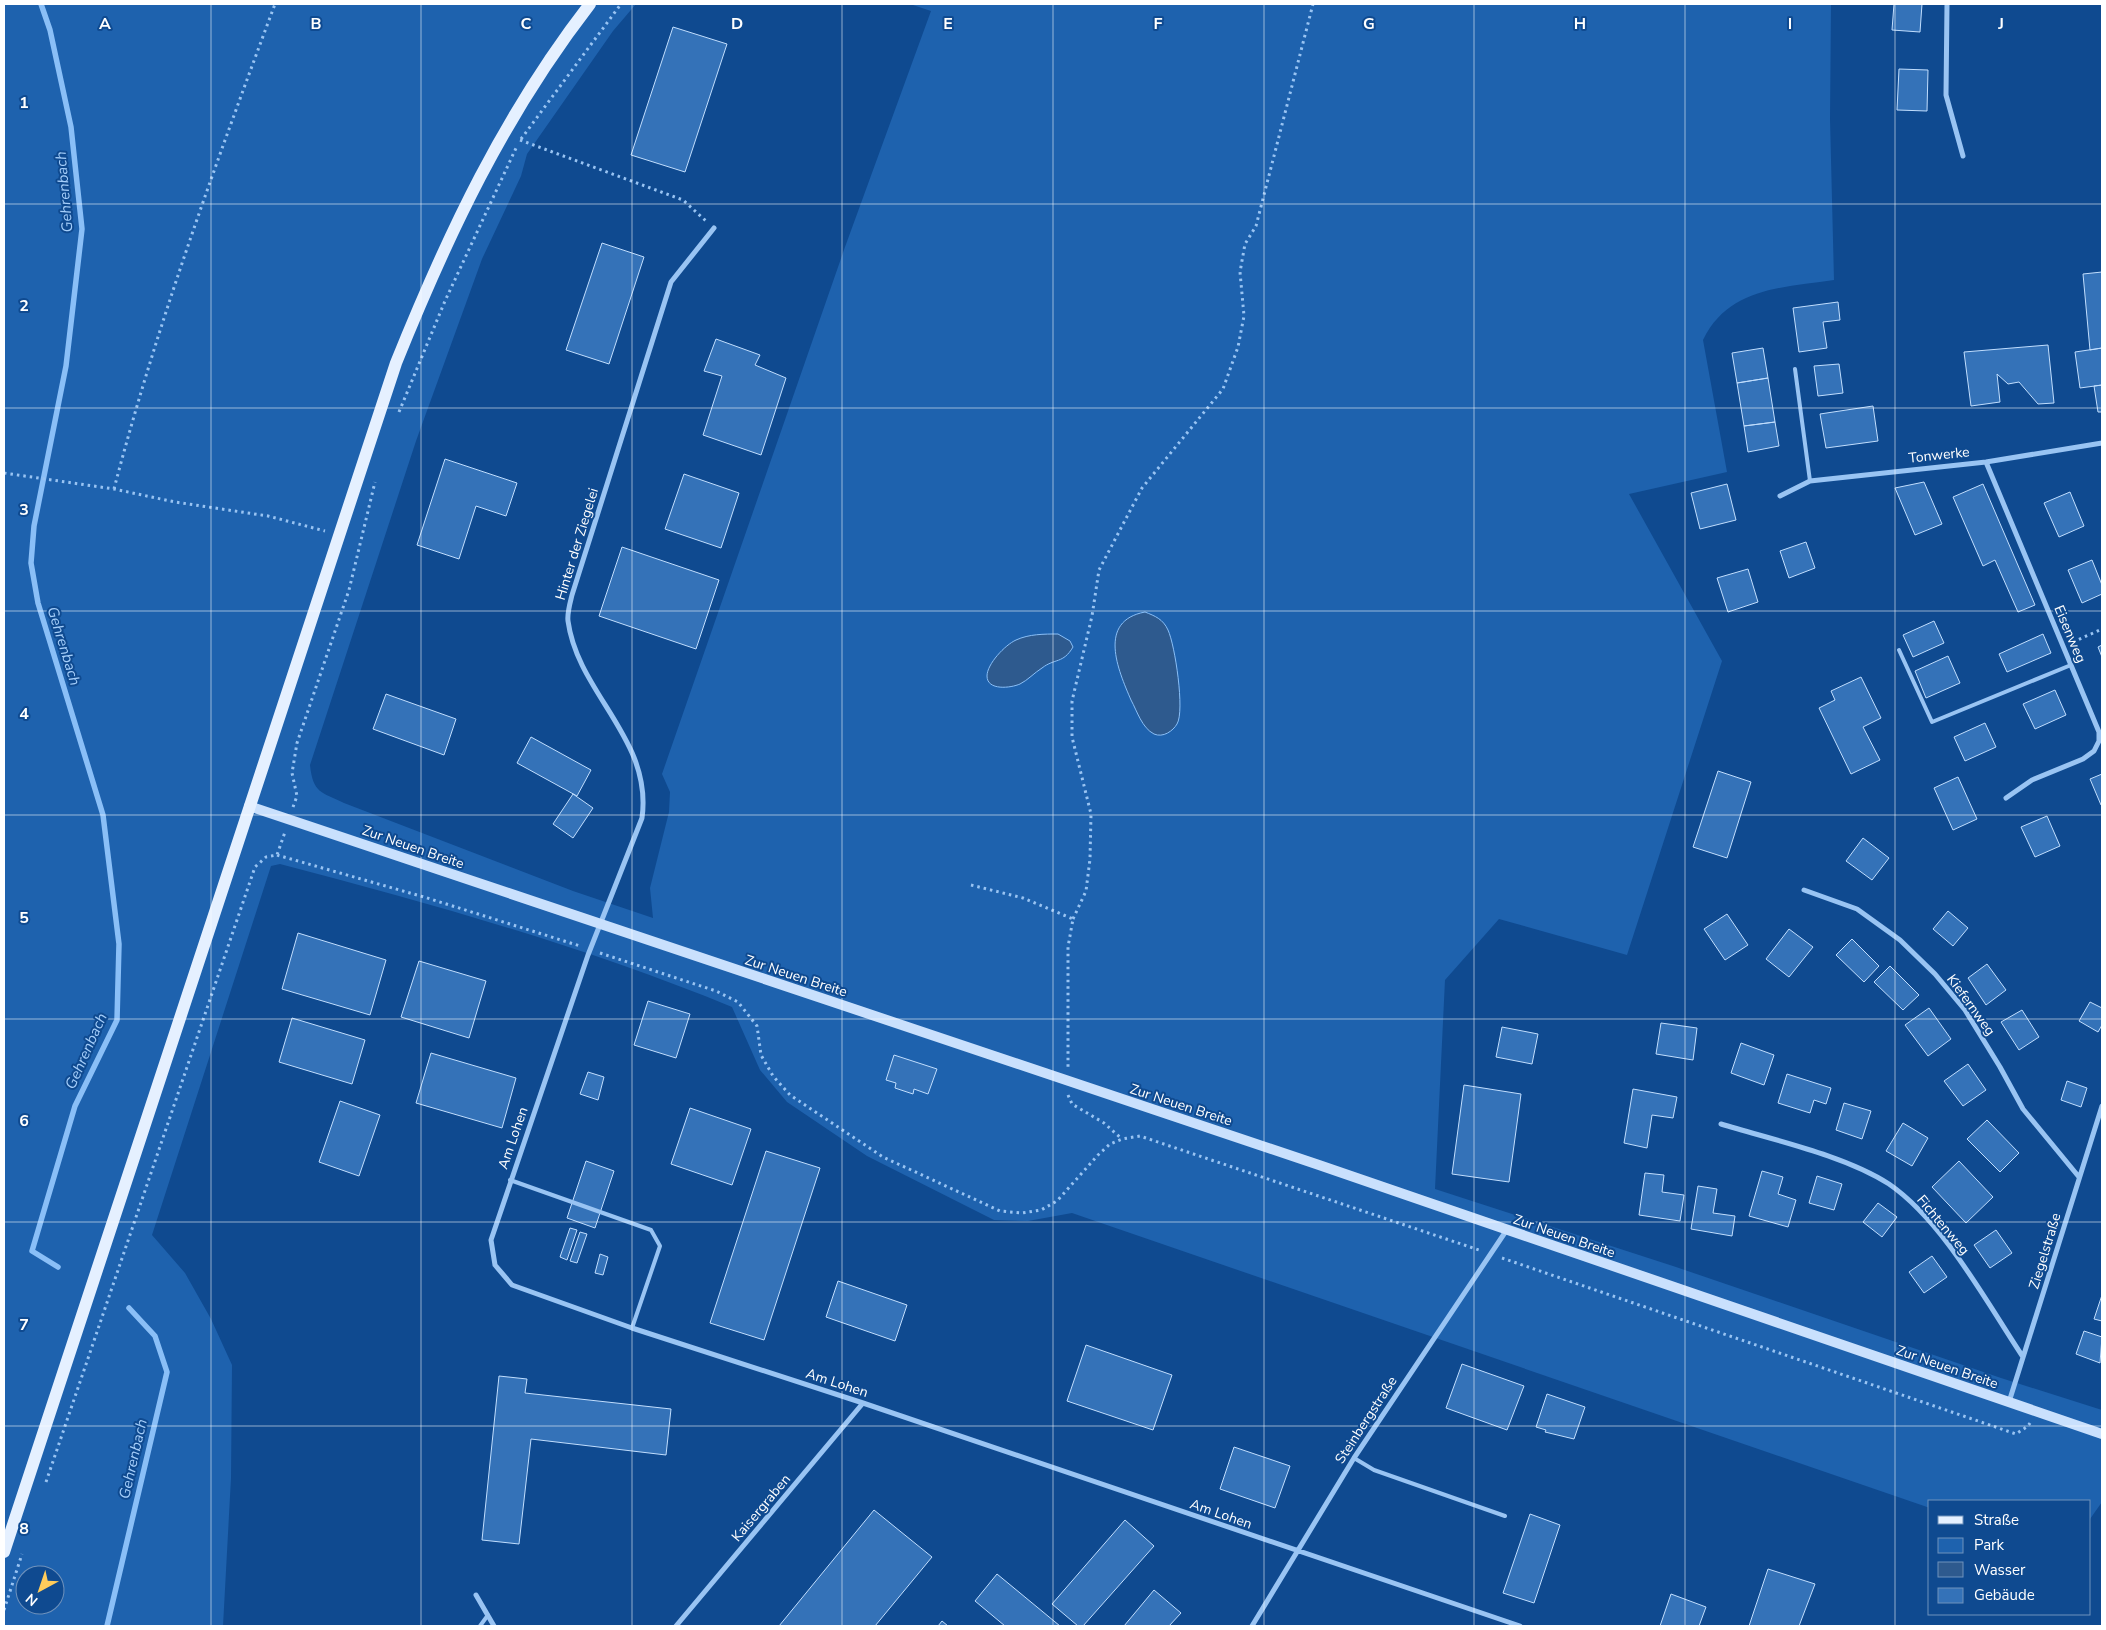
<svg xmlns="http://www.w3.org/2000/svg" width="2106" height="1630" viewBox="0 0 2106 1630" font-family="'Nunito Sans',sans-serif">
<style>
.green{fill:#1e62ae;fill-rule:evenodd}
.water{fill:#2e5a8e;stroke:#8abff7}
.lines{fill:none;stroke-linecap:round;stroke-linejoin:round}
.stream{stroke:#8abff7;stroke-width:5.5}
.building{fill:#3472b8;stroke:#c1defe}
.path{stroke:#99c4f3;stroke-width:3;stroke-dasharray:2.5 4;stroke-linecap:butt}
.lane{stroke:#99c4f3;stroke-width:4}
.street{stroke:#99c4f3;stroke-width:5}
.secondary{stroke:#c9e0fd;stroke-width:10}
.primary{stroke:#e5f0ff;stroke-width:12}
.grid{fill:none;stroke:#fff;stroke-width:1;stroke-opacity:0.55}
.labels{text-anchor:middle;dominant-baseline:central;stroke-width:4;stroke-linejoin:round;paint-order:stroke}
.street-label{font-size:14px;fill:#fff;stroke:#0f4a90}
.water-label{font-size:15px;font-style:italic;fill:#a5cefa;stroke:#0f4a90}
.grid-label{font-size:16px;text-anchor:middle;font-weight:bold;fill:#fff;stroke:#0f4a90;stroke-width:4;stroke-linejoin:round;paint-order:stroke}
</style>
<rect width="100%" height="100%" fill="#0f4a90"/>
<path class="green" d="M4,4H636L613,31L527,154L521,176L482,259L416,441L310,765C313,793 321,792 344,803L573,891L653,918L650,888L669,812L670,792L662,774L845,247L931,11L910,4H1831L1830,119L1834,280C1782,288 1729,287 1703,340L1727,472L1629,494L1722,661L1627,955L1499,919L1445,980L1435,1189L1676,1267L2001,1378L2102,1410V1502L2090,1519V1501H1930V1508L1072,1213L1028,1221L994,1220L867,1156L787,1102L760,1070L732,1007C586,947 433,904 280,864L271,866L152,1235L185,1273L211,1319L232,1365L231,1478L223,1626H4ZM25,1575H55V1605H25Z"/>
<path class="water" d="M1145,612C1155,616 1163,619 1168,630C1175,645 1185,711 1177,724C1173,731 1163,738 1154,734C1142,728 1137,711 1131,700C1118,670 1097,621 1145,612Z
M1058,634L1070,641L1073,647C1063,664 1055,658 1042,668C1034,673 1028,680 1020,684C1011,688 987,691 987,676C987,664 1005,645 1016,640C1029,634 1044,634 1058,634Z"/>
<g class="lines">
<path class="stream" d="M41,4L50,30L71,127L82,229L66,366L34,526L31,563L38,603L103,815L119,944L117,1020L75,1106L32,1251L58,1267
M107,1626L167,1372L155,1336L129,1308"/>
</g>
<path class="building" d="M1894,4H1922L1920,32L1892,30Z
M673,27L727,44L685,172L631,155Z
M1899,69L1928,70L1927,111L1897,110Z
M602,243L644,257L609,364L566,350Z
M2102,272V348L2090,350L2083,274Z
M1838,302L1840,320L1823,322L1827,348L1799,352L1793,308Z
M716,339L760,355L755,365L786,378L761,455L703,435L722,376L704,371Z
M2048,345L2054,403L2038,404L2019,382L2008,384L1997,374L2000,402L1971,406L1964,352Z
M1763,348L1768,378L1737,383L1732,353Z
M2102,348V385L2080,388L2075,352Z
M1839,364L1843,393L1818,396L1814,366Z
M1768,378L1775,422L1744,426L1737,383Z
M2102,385V412H2098L2094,386Z
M1873,406L1878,441L1826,448L1820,414Z
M1775,422L1779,446L1748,452L1744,426Z
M445,459L517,483L506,516L476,506L459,559L417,545Z
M684,474L739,493L721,548L665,529Z
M1924,482L1942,524L1915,535L1895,488Z
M1727,484L1736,520L1700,529L1691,493Z
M1983,484L2035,605L2018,612L1995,560L1983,566L1953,497Z
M2070,492L2084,526L2059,537L2044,503Z
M1806,542L1815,568L1789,578L1780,551Z
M622,547L719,580L696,649L599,616Z
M2092,560L2102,585V594L2082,603L2068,570Z
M1748,569L1758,602L1728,612L1717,578Z
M1934,621L1944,643L1913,657L1903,635Z
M2043,634L2051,653L2007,672L1999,654Z
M2102,645V657L2098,647Z
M1948,656L1960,683L1926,698L1915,671Z
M1861,677L1881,718L1863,727L1880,760L1851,774L1819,708L1835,700L1831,691Z
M2055,690L2066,715L2035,729L2023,704Z
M386,694L456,719L444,755L373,729Z
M1985,723L1996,747L1965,761L1954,737Z
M531,737L591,770L577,796L517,763Z
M1718,771L1751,782L1727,858L1693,847Z
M2102,774V804L2101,805L2090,779Z
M1958,777L1977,819L1953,830L1934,788Z
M573,794L593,808L573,838L553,824Z
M2047,816L2060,846L2035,857L2021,827Z
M1863,838L1889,858L1872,880L1846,861Z
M1948,911L1968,928L1953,946L1933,929Z
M1727,914L1748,945L1725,960L1704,929Z
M1789,929L1813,947L1789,977L1766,959Z
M298,933L386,960L370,1015L282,989Z
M1852,939L1879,966L1864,982L1836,955Z
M419,961L486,981L469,1038L401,1017Z
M1987,964L2006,990L1986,1005L1968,978Z
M1890,966L1919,995L1903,1010L1874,982Z
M648,1001L690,1014L676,1058L634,1045Z
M2090,1002L2102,1008V1025L2098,1032L2079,1021Z
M1929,1008L1951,1039L1928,1056L1905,1025Z
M2022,1010L2039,1037L2019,1050L2001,1022Z
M292,1018L365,1040L352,1084L279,1062Z
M1661,1023L1697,1028L1693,1060L1656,1054Z
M1502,1027L1538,1034L1532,1064L1496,1057Z
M1741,1043L1774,1055L1764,1085L1731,1073Z
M431,1053L516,1078L502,1128L416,1103Z
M894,1055L937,1069L928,1094L914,1089L913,1094L895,1088L896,1083L886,1080Z
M1968,1064L1986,1090L1963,1106L1944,1081Z
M588,1072L604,1077L598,1100L580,1094Z
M1787,1074L1831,1088L1826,1104L1814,1100L1810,1113L1778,1103Z
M2067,1081L2087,1088L2081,1107L2061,1100Z
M1464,1085L1521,1094L1509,1182L1452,1174Z
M1633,1089L1677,1097L1673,1118L1652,1115L1647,1148L1624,1143Z
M340,1101L380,1115L359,1176L319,1162Z
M1844,1103L1871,1111L1862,1139L1836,1130Z
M690,1108L751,1129L732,1185L671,1164Z
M1987,1120L2019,1153L2000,1172L1967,1139Z
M1903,1123L1928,1138L1912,1166L1886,1151Z
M766,1151L820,1168L764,1340L710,1323Z
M586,1161L614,1171L595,1228L567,1218Z
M1959,1161L1993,1197L1966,1223L1932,1187Z
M1762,1171L1783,1177L1778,1194L1796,1200L1788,1227L1749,1216Z
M1645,1173L1664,1175L1662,1192L1684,1195L1680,1221L1639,1215Z
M1817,1176L1842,1184L1834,1210L1809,1203Z
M1698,1186L1717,1189L1713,1213L1735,1216L1732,1236L1691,1229Z
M1878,1203L1897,1217L1882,1237L1863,1222Z
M570,1228L577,1230L567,1260L560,1257Z
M1996,1230L2012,1253L1990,1268L1974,1245Z
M580,1232L587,1234L577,1263L570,1261Z
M600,1254L608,1257L603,1275L595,1273Z
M1932,1256L1947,1277L1924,1293L1909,1272Z
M838,1281L907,1305L895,1341L826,1317Z
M2102,1295V1321L2094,1319Z
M2084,1331L2102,1337L2100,1363L2076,1354Z
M1086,1345L1172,1375L1153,1430L1067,1401Z
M1462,1364L1524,1386L1507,1430L1446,1408Z
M499,1376L527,1379L525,1393L671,1409L666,1455L531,1439L519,1544L482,1540Z
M1547,1394L1585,1407L1574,1439L1545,1432L1546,1430L1536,1427Z
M1234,1447L1290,1466L1275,1508L1220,1489Z
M874,1510L932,1557L875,1626H779Z
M1530,1514L1560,1525L1534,1603L1503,1593Z
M1125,1520L1154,1546L1083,1626H1078L1052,1604Z
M1768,1569L1815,1584L1799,1626H1749Z
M997,1574L1060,1626H1005L975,1601Z
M1154,1590L1181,1613L1169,1626H1124Z
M1671,1594L1706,1607L1699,1626H1660Z
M942,1621L948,1626H938Z"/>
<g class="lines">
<path class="path" d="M521,139L621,4
M520,140L683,200L706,221
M399,412L445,301L517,146
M4,473L114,489L175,502L268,516L325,531
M114,489C157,324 216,163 275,4
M2073,642L2102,629
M293,807L297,796L292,773L297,743L349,590L375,482
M277,855L424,897L580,946
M971,885L1023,898L1073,919L1068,947V1067
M1073,919L1086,891L1090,859L1091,814L1072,737V701L1092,616L1099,570L1142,488L1223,389L1238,347L1244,316L1240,272L1245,244L1256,226L1313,4
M600,953L716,991L738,1002L757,1026L761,1055L773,1076L790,1095L883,1157L1000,1211L1022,1213L1041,1210L1057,1201L1098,1155L1110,1144L1122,1139L1140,1136L1479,1250
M1068,1095L1072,1104L1104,1123L1122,1139
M1502,1258L2016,1434L2028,1426L2030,1423
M46,1482L255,867L266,857L277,855L285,832
M4,1610L22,1554"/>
<path class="lane" d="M1795,369L1810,481
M1899,650L1932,722L2071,665
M510,1180L651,1230L660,1246L632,1328
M1354,1458L1374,1470L1505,1516
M480,1626L488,1615"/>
<path class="street" d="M1947,4L1946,95L1963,156
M714,228L671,282L572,595C570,603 567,613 568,621C578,694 653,739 642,818L588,955L491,1240L495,1265L512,1285L632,1328L863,1403L1520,1626
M1986,462L2099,732V741L2094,751L2083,759L2032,780L2006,798
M1780,496L1810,481L1986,462L2102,443
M1804,890L1857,909L1900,940L1935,974L1965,1010L2000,1067L2023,1109L2079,1177
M1721,1124C1773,1140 1844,1155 1889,1184C1943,1221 1987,1303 2023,1357
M2009,1402L2102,1106
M476,1595L494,1626
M676,1626L863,1403
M1252,1626L1354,1458L1506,1231"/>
<path class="secondary" d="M249,806L1319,1165L2102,1434"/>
<path class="primary" d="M4,1552L396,363C448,234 504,115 590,4"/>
</g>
<path class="grid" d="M211,4V1626M421,4V1626M632,4V1626M842,4V1626M1053,4V1626M1264,4V1626M1474,4V1626M1685,4V1626M1895,4V1626M4,204H2102M4,408H2102M4,611H2102M4,815H2102M4,1019H2102M4,1222H2102M4,1426H2102"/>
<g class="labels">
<g class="street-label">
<text transform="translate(1939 455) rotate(-6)">Tonwerke</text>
<text transform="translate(577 544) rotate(-73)">Hinter der Ziegelei</text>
<text transform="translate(2070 634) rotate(67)">Eisenweg</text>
<text transform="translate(413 847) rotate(19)">Zur Neuen Breite</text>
<text transform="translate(796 976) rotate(18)">Zur Neuen Breite</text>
<text transform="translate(1971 1005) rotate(54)">Kiefernweg</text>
<text transform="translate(1181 1105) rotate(18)">Zur Neuen Breite</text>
<text transform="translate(513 1138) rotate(-71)">Am Lohen</text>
<text transform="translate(1943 1225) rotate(50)">Fichtenweg</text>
<text transform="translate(1564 1236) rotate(19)">Zur Neuen Breite</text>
<text transform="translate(2045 1251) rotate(-73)">Ziegelstraße</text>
<text transform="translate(1947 1367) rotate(19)">Zur Neuen Breite</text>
<text transform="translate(837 1383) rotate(18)">Am Lohen</text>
<text transform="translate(1366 1420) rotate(-57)">Steinbergstraße</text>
<text transform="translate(761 1508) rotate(-50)">Kaisergraben</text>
<text transform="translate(1221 1514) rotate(19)">Am Lohen</text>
</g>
<g class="water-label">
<text transform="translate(64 192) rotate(-95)">Gehrenbach</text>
<text transform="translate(64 646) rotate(73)">Gehrenbach</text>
<text transform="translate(86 1051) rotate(-66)">Gehrenbach</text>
<text transform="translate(133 1459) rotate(-77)">Gehrenbach</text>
</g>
</g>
<g class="grid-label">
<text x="105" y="29">A</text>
<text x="316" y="29">B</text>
<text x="526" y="29">C</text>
<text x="737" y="29">D</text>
<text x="948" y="29">E</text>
<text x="1158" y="29">F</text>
<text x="1369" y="29">G</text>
<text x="1580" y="29">H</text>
<text x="1790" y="29">I</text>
<text x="2001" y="29">J</text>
<text x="24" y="108">1</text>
<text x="24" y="311">2</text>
<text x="24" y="515">3</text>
<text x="24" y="719">4</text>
<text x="24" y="923">5</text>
<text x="24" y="1126">6</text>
<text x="24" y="1330">7</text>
<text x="24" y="1534">8</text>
</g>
<rect width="2106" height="1630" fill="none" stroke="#ffffff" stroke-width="10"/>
<rect x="1928" y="1500" width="162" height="115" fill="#0f4a90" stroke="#6f92bc"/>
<rect x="1938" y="1516" width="25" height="8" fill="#e5f0ff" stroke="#6f92bc"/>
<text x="1974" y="1525" font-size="15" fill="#ffffff">Straße</text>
<rect x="1938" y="1538" width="25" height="15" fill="#1e62ae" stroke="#6f92bc"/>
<text x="1974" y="1550" font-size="15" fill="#ffffff">Park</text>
<rect x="1938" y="1562" width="25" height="15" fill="#2e5a8e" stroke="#6f92bc"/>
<text x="1974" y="1575" font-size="15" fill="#ffffff">Wasser</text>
<rect x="1938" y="1588" width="25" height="15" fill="#3472b8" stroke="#6f92bc"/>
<text x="1974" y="1600" font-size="15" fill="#ffffff">Gebäude</text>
<g transform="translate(40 1590) rotate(220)"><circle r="24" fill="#0f4a90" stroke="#6f92bc"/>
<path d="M0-4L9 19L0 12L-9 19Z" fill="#ffcc5b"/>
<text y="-8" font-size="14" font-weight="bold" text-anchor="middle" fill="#ffffff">N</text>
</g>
</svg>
